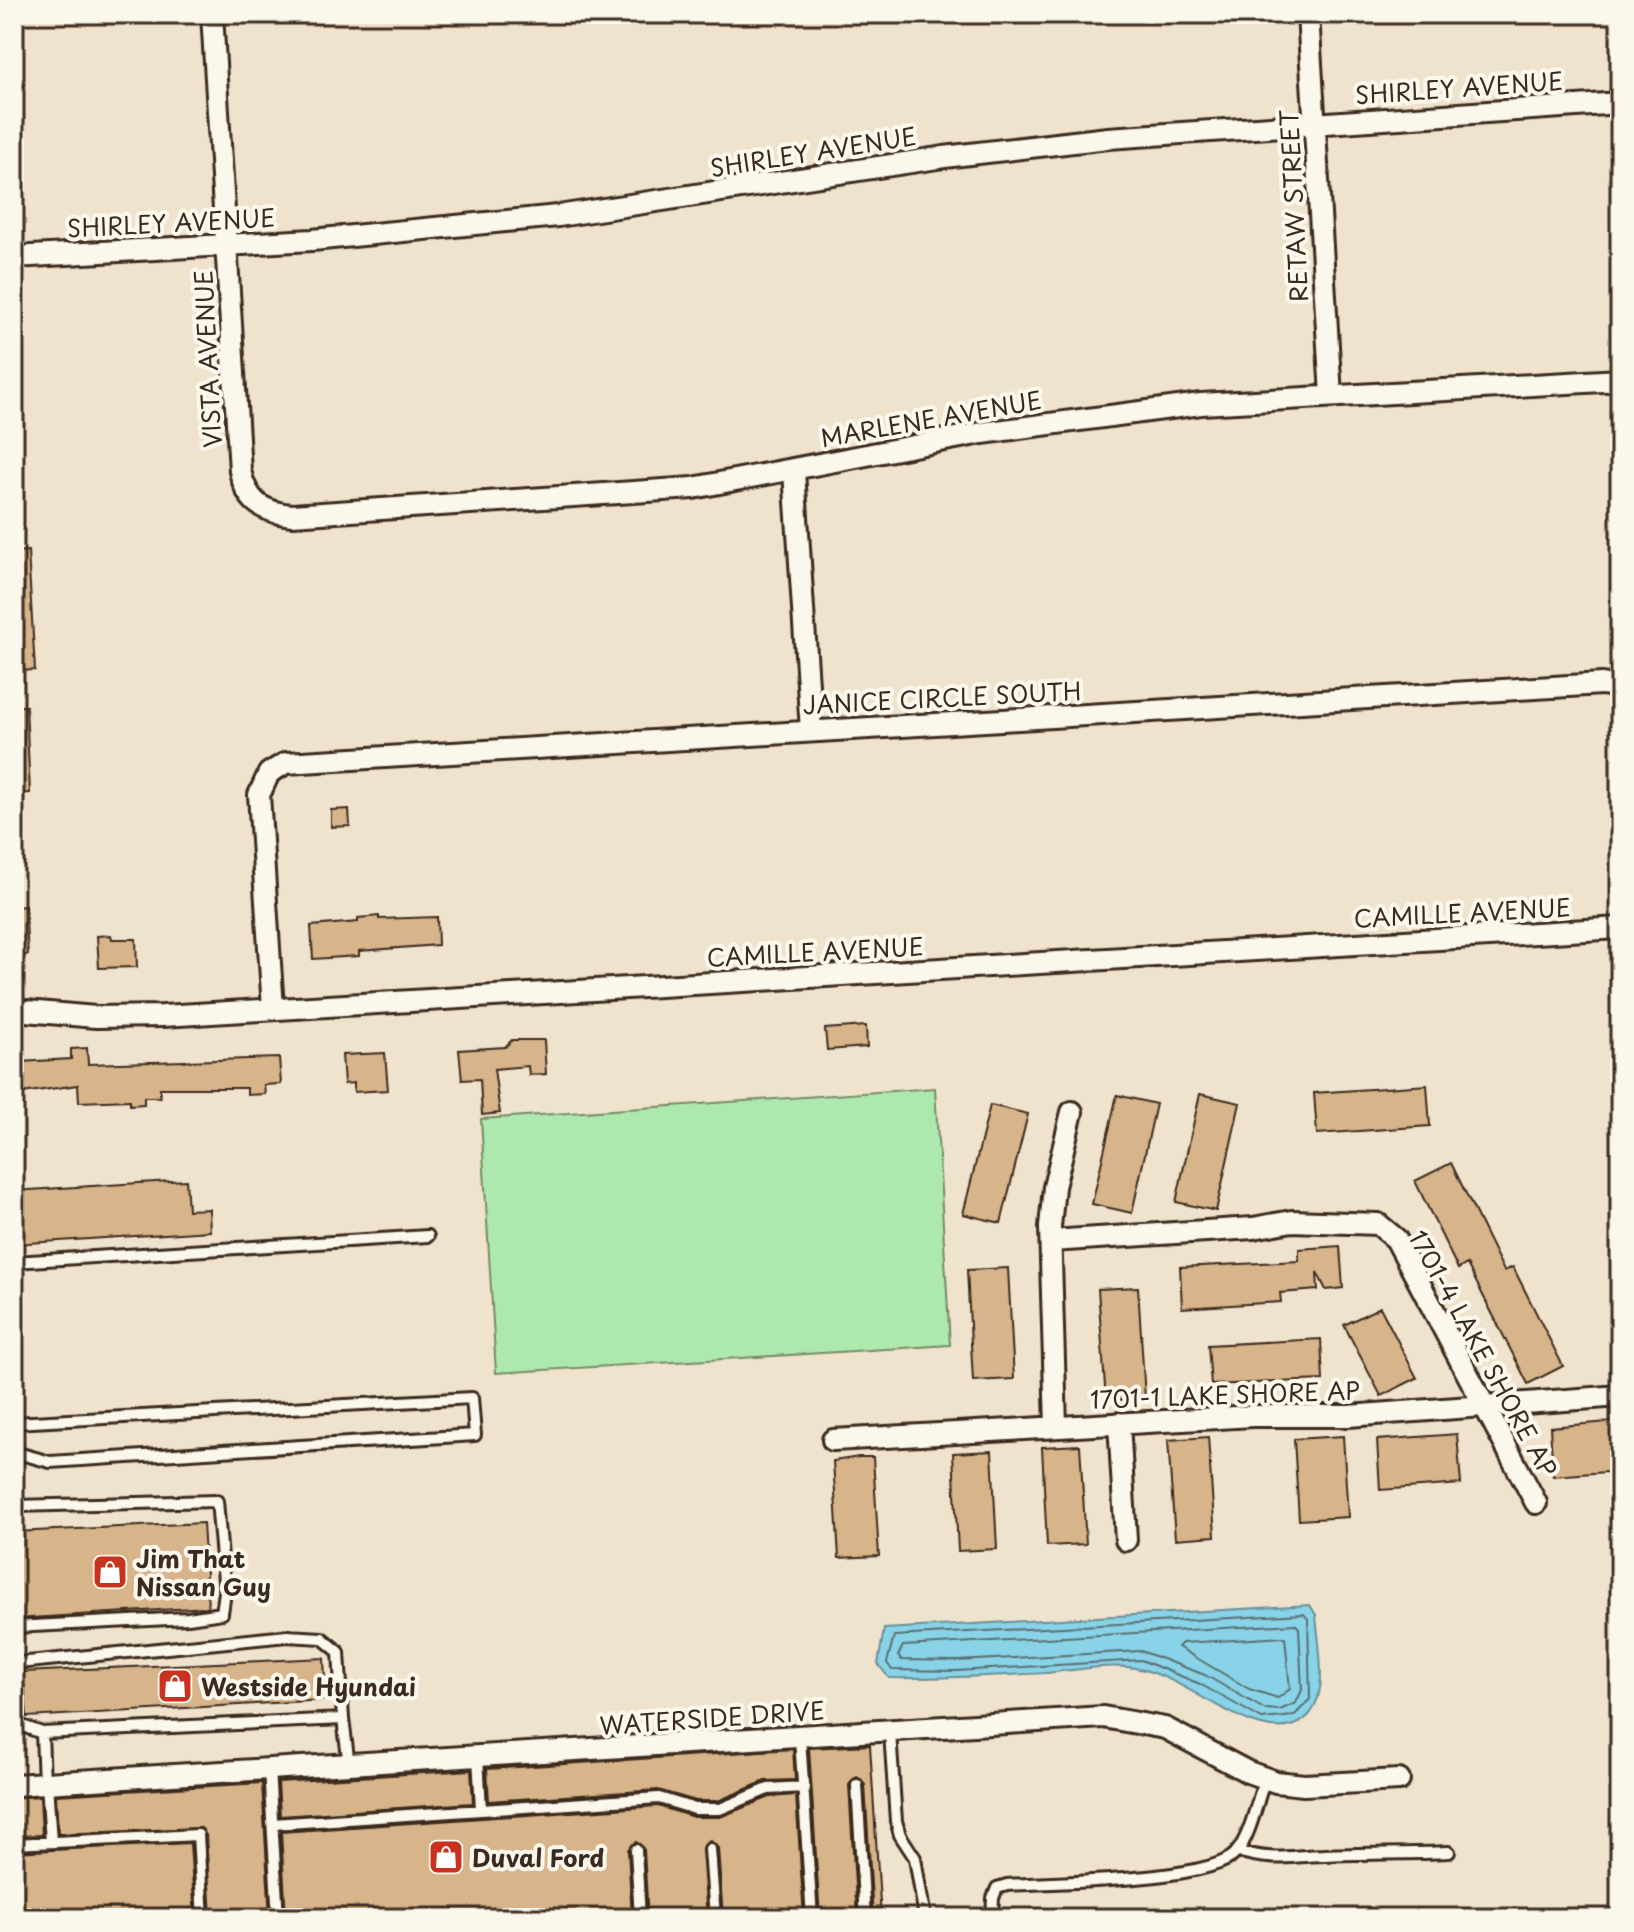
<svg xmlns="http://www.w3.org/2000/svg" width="1634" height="1932" viewBox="0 0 1634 1932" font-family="'Playpen Sans',sans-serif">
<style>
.green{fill:#ade9ae;stroke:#748a66;stroke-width:2}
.water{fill:#88d3e8;stroke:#698f97;stroke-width:2}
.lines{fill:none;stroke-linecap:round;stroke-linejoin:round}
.shore{stroke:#5a6e6f;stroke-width:2}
.building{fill:#d7b489;stroke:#3b2a1e;stroke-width:2}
.service-casing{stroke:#3b2a1e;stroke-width:16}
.minor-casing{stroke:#3b2a1e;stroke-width:26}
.service{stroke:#fbf7ec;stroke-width:10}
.minor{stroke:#fbf7ec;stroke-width:20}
.labels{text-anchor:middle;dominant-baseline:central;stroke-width:8;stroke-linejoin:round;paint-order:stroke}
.street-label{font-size:24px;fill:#3b2a1e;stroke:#fbf7ec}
.poi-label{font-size:24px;font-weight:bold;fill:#3b2a1e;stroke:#fbf7ec;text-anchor:start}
</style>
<rect width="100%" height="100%" fill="#f0e3ce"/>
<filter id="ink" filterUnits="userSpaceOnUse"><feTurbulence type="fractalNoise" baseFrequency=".0125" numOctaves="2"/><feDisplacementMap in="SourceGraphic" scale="16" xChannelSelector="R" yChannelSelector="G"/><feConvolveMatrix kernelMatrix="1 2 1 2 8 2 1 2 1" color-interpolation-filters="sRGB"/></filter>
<g filter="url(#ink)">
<path class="green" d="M935,1088L950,1345L496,1373L481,1119Z"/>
<path class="water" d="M1310,1605L1316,1615C1318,1646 1333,1705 1299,1723C1257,1745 1191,1681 1144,1670C1114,1662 1077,1670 1047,1673C994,1676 942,1679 889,1678L878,1664L884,1629Z"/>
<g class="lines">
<path class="shore" d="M1304,1614L1308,1619L1310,1699L1294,1716L1262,1719L1200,1684L1141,1660L957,1671L892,1670L887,1663L894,1636Z
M1295,1624L1299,1628L1302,1690L1296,1703L1280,1710L1264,1709L1205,1675L1141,1651L957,1661L902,1660L898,1656L903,1646Z
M1285,1637L1290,1689L1278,1698L1249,1689L1178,1647L1182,1643Z"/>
</g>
<path class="building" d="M28,551L35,670L14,671V552Z
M14,706H26L30,793L14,794Z
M349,809L350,826L331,827V810Z
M25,906L28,955L14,956V907Z
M379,916V919L437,917L438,945L359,951V956L313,959L311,926L358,922V918Z
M111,935L112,939H136L137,967L99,968L97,936Z
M866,1026L867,1047L827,1050L825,1029Z
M512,1040H544L546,1074L529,1075L528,1066L494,1069L500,1113L482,1115L480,1079L462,1080L459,1050L505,1047Z
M87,1048L88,1064L279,1058L281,1084L264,1085L265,1094L247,1095V1088H160V1097H144V1104L130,1105V1100L79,1102L78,1085L22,1093L20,1062L71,1059V1049Z
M385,1053L388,1090L354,1092V1083L344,1084L342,1055Z
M1427,1085L1430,1126L1317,1134L1314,1093Z
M1200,1094L1240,1103L1216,1211L1176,1202Z
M1117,1095L1156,1104L1132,1213L1092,1204Z
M990,1105L1028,1114L1001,1223L963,1214Z
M1451,1163L1504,1271L1513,1267L1563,1366L1528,1384L1467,1264L1458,1269L1415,1181Z
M186,1180L188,1210L209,1209L210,1231L14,1244V1191Z
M1340,1246L1343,1288L1326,1290L1317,1272L1318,1290L1280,1293L1281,1302L1182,1308L1180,1267L1299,1261V1249Z
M1008,1268L1014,1379L973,1381L967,1270Z
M1138,1287L1145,1398L1106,1401L1098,1289Z
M1380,1307L1417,1378L1381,1396L1344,1325Z
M1321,1339L1323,1380L1211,1385L1208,1345Z
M1620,1421V1471L1553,1476L1550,1427Z
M1457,1434L1461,1484L1380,1490L1377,1440Z
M1343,1436L1348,1517L1299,1520L1294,1439Z
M1208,1437L1215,1536L1175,1539L1168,1440Z
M1080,1445L1086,1544L1047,1546L1042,1447Z
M992,1451L997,1549L958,1551L953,1453Z
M859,1457H873L879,1556L839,1558L833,1461Z
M203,1523L208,1607L14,1619V1532Z
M324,1658L326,1700L27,1717L23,1672Z
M870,1745L881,1918H873L865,1785L857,1777L849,1785L857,1918H820L809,1748Z
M793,1749L795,1780L765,1781L718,1801H696L658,1790L489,1801L487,1769Z
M471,1770L473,1803L280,1816L278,1782Z
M262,1783L270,1918H211L206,1835L201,1828L58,1834L56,1795Z
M796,1795L804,1918H723L718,1848L710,1841L702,1850L707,1918H648L644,1850L636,1842L628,1850L632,1918H286L281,1832L658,1806L693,1817H720L770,1797Z
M40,1796L42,1835L14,1836V1798Z
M190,1843L195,1918H14V1852Z"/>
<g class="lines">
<defs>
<path id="service" d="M14,1262L428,1236
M14,1423L472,1398L475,1435L50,1462L14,1452
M14,1506L217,1501L225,1592L222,1613L188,1618L14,1627
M18,1663L287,1636L322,1638L339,1652L343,1719
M14,1723L42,1733
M890,1732L896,1821L900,1835L915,1858L925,1918
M800,1738L812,1918
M478,1757L481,1809
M269,1769L278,1918
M44,1783L42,1733L343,1719L349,1765
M47,1783L51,1842
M857,1785L865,1918
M273,1824L659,1798L695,1809H720L768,1789L804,1787
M14,1844L198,1835L203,1918
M710,1849L715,1918
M636,1850L640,1918
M1237,1851C1276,1862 1286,1856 1324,1855C1365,1853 1407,1854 1449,1852
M992,1918L993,1898L997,1888L1007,1885C1050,1882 1211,1882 1236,1853C1251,1835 1257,1800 1265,1779"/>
<path id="minor" d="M212,14L240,471C247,501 261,512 292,515L693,488L982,433L1201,404L1620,380
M1308,14L1331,396
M14,257L312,240L558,216L944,157L1108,138L1620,103
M794,471L811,731
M273,1009L259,795L269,773L286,763L1602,684L1620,687
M14,1010L96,1017L163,1016L1620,928
M1051,1241L1253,1228L1292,1221L1378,1224L1396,1239L1536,1503
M1119,1423L1126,1540
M1056,1427L1050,1227L1054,1187L1072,1112
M833,1440L1253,1416H1348L1620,1396
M14,1785L1103,1717L1165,1728L1248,1772L1276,1782L1304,1785L1399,1780"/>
</defs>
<use href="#service" class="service-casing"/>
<use href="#minor" class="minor-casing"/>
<use href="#service" class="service"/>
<use href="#minor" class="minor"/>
</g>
</g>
<defs>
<symbol id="shop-square" viewBox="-11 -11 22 22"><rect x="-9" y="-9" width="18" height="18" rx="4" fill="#c8321e" stroke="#fbf7ec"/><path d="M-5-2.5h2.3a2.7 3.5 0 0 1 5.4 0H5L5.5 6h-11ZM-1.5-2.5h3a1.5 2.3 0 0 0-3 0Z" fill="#fff"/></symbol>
</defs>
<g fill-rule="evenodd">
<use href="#shop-square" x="90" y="1552" width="40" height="40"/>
<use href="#shop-square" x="155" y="1666" width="40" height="40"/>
<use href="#shop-square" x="426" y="1837" width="40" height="40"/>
</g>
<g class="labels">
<g class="street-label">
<text transform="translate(1459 87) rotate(-4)">SHIRLEY AVENUE</text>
<text transform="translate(813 151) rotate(-9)">SHIRLEY AVENUE</text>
<text transform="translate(1293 206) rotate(-93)">RETAW STREET</text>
<text transform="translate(171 222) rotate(-3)">SHIRLEY AVENUE</text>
<text transform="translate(207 359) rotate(-93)">VISTA AVENUE</text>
<text transform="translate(931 418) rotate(-10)">MARLENE AVENUE</text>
<text transform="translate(942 697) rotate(-3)">JANICE CIRCLE SOUTH</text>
<text transform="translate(1462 912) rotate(-3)">CAMILLE AVENUE</text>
<text transform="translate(815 951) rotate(-3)">CAMILLE AVENUE</text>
<text transform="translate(1484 1353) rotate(61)">1701-4 LAKE SHORE AP</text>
<text transform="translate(1225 1394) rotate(-2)">1701-1 LAKE SHORE AP</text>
<text transform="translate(712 1717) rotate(-4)">WATERSIDE DRIVE</text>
</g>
<g class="poi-label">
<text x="136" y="1558">Jim That<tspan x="136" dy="28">Nissan Guy</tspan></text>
<text x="201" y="1686">Westside Hyundai</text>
<text x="472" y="1857">Duval Ford</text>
</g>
</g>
<rect width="1634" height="1932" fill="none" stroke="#fbf7ec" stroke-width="48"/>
<rect x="24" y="24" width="1586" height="1884" fill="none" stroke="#3b2a1e" stroke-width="3" filter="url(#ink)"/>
</svg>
